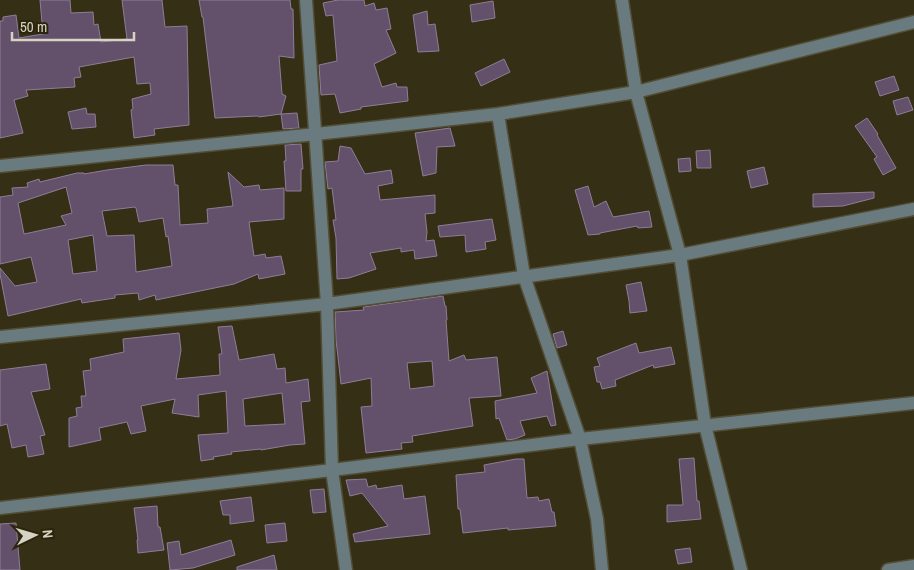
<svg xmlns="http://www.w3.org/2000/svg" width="914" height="570" viewBox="0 0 914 570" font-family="'Archivo Narrow',sans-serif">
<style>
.building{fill:#63516b;stroke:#8f7d96;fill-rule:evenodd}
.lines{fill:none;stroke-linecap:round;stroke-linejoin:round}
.minor-casing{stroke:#524d34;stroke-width:15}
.minor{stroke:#697b7e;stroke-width:12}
</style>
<rect width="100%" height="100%" fill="#352f15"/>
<path class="building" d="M40,0H70L71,13L93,12L94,25L98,24L101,42L127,39L122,0H162L165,27L187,26L189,125L154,129L155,135L134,138L131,110L133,109L132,99L151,94L150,83L137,84L134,57L79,67L81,77L74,78L75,87L26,90L28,96L14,100L23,133L0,138V21H3V17L16,15L19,38L43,34Z
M199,0H290L291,9H293L294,58L279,56L282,94L286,96L281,114L259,117L258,116L215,118L203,17H202Z
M338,0H364L365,6L374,3L376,10L387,8L391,29L386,30L396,53L374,64L382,87L396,83L397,87H407L408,101L361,107V109L340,113L335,94L321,95L319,65L337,61L333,15L326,16L323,3Z
M493,1L495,18L472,22L470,5Z
M427,11L428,25L435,24L439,51L418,52L413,15Z
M504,59L510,72L481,86L475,73Z
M894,76L899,90L880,96L875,82Z
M908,97L913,110L897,115L893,101Z
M86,108L87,114H95L96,127L72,129L68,112Z
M297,113L299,128L283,129L281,114Z
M867,118L878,134L877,135L896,168L883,175L874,159L877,157L855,126Z
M450,128L455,146L437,147L436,173L423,176L415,133Z
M301,144L303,169H301V191H286L284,161H286L285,145Z
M340,146L351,148L365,174L391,170L393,183L378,186L380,200L435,195V213L425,214L427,232L426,241L434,240L437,256L415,259L414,250L401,252V248L370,253L376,269L349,278L337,279L336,238L333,220H336L332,188L328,189L325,162L338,161Z
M710,150L711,168H697L696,151Z
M690,158L691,171L679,172L678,159Z
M146,165H173L175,185H178L180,225L208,223L207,209L233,206L228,172L244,187L259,185L260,190L284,188V219L249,222L254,256L265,254L266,258L281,256L285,274L259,279L258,274L234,284L156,300L155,295L139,300L138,293L115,295V298L82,303L81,299L8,316L0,274V268L15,286L37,282L31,257L0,264V197L13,195L12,188L28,187L27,183L39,179L40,182L77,173H84V174L107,170ZM66,187L72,213L61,216L66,225L24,234L18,203ZM135,207L136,208L139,222L163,218L166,237L168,236L172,266L136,272L134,235L107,236L102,211ZM93,235L97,271L73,274L68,240Z
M764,167L768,184L751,188L747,171Z
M588,186L594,207L606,201L613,217L649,211L652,227L638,228L637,226L600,233V234L588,235L575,190Z
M874,192V198L843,206L813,207V194Z
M492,219L496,240L485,242L486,249L466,252L465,235L440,237L438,226Z
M641,282L647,311L630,313L629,301L626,285Z
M443,296L445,306H446L447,320H446L449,361L464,355L466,360L497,357L501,396L469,398L473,426L412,436L413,442L401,443L402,449L366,453L361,407L372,406L371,378L341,384L336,340L335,312L364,310L363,307ZM432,361L434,386L410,389L407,363Z
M232,326L239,360L274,354L277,369L285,368L286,383L308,379L310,401L301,402L305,444L290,445L261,450V449L231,452L232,454L213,457L214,459L201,461L198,435L228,433L226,391L198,395L199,417L172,413L175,399L141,406L146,431L131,434L127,422L99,428L101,440L69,447V418L77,416L76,408L82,407L81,396H86L83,371L91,370L90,359L124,352L123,339L179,333L181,350L176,379L220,375L219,354H222L218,327ZM282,393L285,424L245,426L243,399Z
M563,331L567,345L557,348L553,334Z
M636,343L639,353L671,347L675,364L654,368L653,365L615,380L616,386L602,389L600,382H597L594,367L600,366L597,358Z
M46,364L50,389L31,392L45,435L40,436L44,454L28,457L26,445L12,448L7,424L0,426V370Z
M547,371L556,425L551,426L547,416L520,421L525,435L515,439L507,440L499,418L496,419L495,401L537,393L531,378Z
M694,458L697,501H699L701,519L667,522V505H683L679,459Z
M516,459H524L527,498L538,497L539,501L549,499L552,512H554L556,526L508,530V528L463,533L460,509H458L456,475L485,472L484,465Z
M366,479L368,487L376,485L377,489L402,485L404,499L425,496L430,534L355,542L353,534L388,526L362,493L350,496L346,480Z
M324,489L326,512L313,513L310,490Z
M251,497L254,521L230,524V515H223L220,501Z
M157,506L158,527H160L164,550L138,553L137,540H138L134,508Z
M16,523L20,570H0V524Z
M285,523L287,541L267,543L265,525Z
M231,540L235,555L193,568L170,570L167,543L179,541L181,555Z
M690,548L692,562L678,564L675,550Z
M274,555L277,570H237V567Z"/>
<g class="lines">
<defs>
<path id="minor" d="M306,0L327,304L332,470L346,570
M622,0L636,92L680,255L705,425L741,570
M498,114L524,276L580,439L597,519L602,570
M0,166L316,134L498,114L636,92L914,22
M0,337L327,304L680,255L914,209
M0,508L332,470L580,439L914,403
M888,570L914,566"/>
</defs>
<use href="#minor" class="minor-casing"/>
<use href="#minor" class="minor"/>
</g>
<g transform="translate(35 535) rotate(85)" stroke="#2b250b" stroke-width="4" paint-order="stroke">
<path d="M0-4L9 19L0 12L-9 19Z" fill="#d6d3c4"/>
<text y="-8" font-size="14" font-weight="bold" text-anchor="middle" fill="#d6d3c4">N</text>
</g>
<path d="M12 32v8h122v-8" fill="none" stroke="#d6d3c4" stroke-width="2.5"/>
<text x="20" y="32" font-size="15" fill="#d6d3c4" stroke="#2b250b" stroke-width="4" paint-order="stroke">50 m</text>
</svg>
